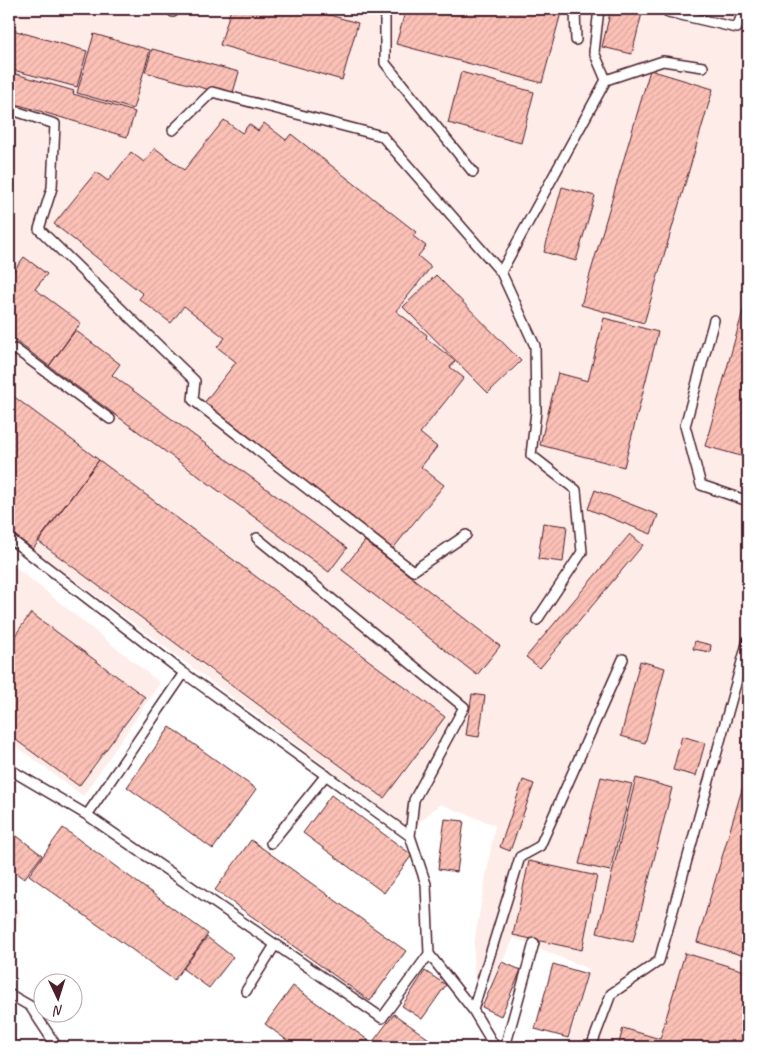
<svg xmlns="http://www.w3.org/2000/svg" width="757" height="1056" viewBox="0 0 757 1056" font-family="Caveat,sans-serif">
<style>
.built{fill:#feece9}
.building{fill:url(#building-hatch);stroke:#4a1f2b}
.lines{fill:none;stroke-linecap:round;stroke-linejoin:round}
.lane-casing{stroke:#4a1f2b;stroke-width:12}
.lane{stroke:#fff;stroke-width:9}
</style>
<defs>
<pattern id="building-hatch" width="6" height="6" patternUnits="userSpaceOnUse" patternTransform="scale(1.25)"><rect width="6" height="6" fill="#fcc1b6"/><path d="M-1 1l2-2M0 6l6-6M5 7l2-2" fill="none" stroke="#daa59d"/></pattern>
</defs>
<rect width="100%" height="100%" fill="#fff"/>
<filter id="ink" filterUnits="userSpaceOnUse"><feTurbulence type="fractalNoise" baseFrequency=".02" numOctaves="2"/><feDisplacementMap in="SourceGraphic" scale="10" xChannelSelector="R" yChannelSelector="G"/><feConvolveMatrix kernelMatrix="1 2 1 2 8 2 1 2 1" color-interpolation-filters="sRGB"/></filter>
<g filter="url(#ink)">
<path class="built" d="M9,9H748V1047H567L589,969L514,938L491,983L474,980V944L495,825L440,804L411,830L9,531Z
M9,562L160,683L83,796L9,741Z
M9,904L20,911L9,949Z"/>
<path class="building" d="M231,9H308L358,23L342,80L220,45Z
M406,9H562L542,83L396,44Z
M611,9H643L632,54L602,47Z
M9,29L87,51L77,87L9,69Z
M94,34L150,50L133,109L77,93Z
M152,49L239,72L232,96L145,72Z
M650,70L713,89L644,323L581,305Z
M9,72L74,91L73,94L135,112L127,137L9,102Z
M461,72L534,92L521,143L448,123Z
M224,120L242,133L249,124L258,131L264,123L286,140L291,134L416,232L413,236L426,246L418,256L431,267L396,311L427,335L426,338L455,361L450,367L464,378L420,433L437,447L421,467L444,485L391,551L204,403L236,362L217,347L225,338L184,306L171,323L139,299L143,294L54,224L96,172L108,181L131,152L144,162L155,148L184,170Z
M562,187L595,196L576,261L544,252Z
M24,257L47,274L35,289L81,323L49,366L9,336V277Z
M436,275L521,361L488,393L403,307Z
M748,293V458L705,446Z
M604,318L658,332L624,467L540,445L558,373L588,381Z
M75,330L120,364L112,375L347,548L329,572L49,366Z
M9,393L99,460L33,549L9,531Z
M99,460L445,717L384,798L38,541Z
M595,490L658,515L651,534L588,509Z
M543,523L567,526L563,562L538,559Z
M630,534L643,545L540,668L526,657Z
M365,541L500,646L477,675L342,570Z
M31,613L145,697L79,786L9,735V644Z
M695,641L711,645L710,652L693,649Z
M640,661L665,668L645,743L621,736Z
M472,694L485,696L479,737L466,735Z
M170,727L256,789L213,849L127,787Z
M682,736L705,743L696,776L673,770Z
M748,769V957L697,942Z
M601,777L632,784L610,871L579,864Z
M636,778L672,788L633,942L597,933Z
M523,780L534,784L510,851L500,847Z
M331,795L412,855L384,893L303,833Z
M445,819L464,821L457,872L438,869Z
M63,828L208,934L174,980L29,875Z
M9,830L42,855L24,879L9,868Z
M251,840L406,951L370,1001L215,890Z
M529,861L597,876L582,950L513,935Z
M207,937L233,957L209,988L183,969Z
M685,953L748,972V1047H618L623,1028L660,1039Z
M502,962L521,970L501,1016L482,1007Z
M553,964L587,974L568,1038L535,1029Z
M425,971L446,985L422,1019L402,1006Z
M293,986L372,1043L394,1014L429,1039L423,1047H296L265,1024Z"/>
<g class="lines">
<defs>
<path id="lane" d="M385,9V63L473,172
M575,9L576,40
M599,9L594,52L606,80
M173,12L176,9
M668,12L737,28L744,9
M9,109L55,124L52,188L39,229L195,381L193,400L413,571L466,535
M173,130L212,92L382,136L501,272L535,346L536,411L531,455L576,490L582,552L537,620
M501,272L606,80L663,61L703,67
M714,320L685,426L701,485L748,501
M9,353L15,349L110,419
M9,538L184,673L410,836L426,884L429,954L473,1010L495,1047
M257,538L464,707L414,800L410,836
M9,769L87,815L382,1018L429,954
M87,815L184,673
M271,843L326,775
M246,991L275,945
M9,994L30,1006L57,1047
M473,1010L520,857L540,846L623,659
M505,1047L534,943
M591,1047L611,994L659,961L748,640"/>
</defs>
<use href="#lane" class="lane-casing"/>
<use href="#lane" class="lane"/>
</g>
</g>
<rect width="757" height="1056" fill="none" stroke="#fff" stroke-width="30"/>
<rect x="15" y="15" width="727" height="1026" fill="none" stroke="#4a1f2b" stroke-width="2" filter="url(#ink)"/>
<g transform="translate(58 998) rotate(176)"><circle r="24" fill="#ffffff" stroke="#b7a5aa"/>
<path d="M0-4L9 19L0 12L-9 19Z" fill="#4a1f2b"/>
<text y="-8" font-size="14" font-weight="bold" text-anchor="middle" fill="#4a1f2b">N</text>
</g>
</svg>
